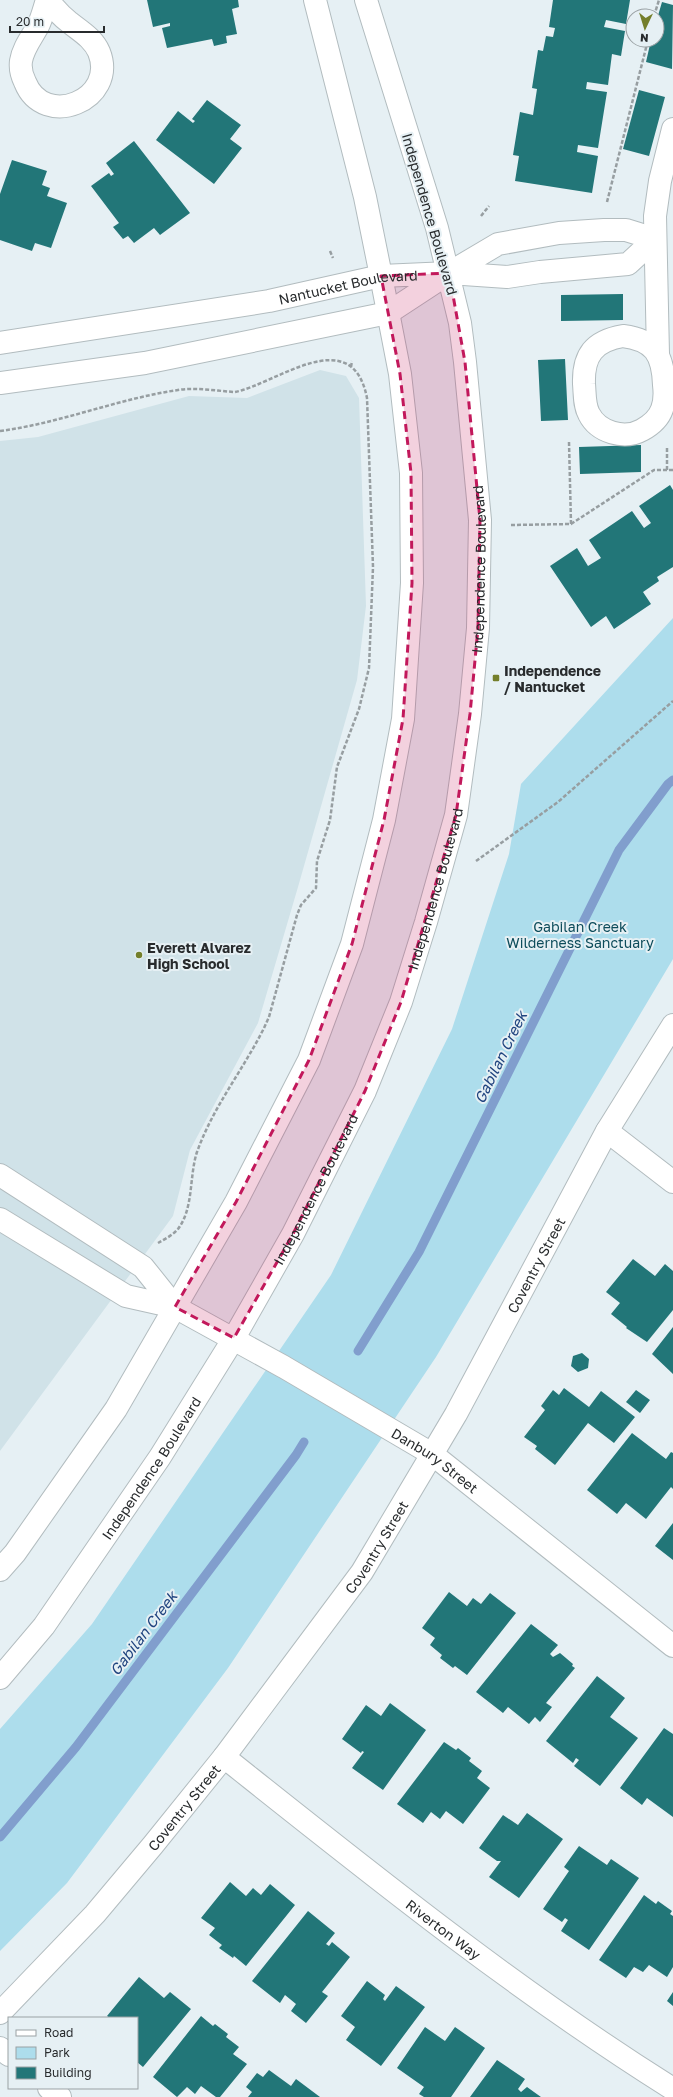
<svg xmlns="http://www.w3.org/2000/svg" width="673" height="2097" viewBox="0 0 673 2097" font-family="'Golos Text',sans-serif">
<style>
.built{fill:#d0e2e8}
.green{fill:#adddec}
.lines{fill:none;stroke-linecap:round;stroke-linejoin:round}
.stream{stroke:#819ecd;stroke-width:9}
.building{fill:#227678}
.minor-casing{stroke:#b2bcbf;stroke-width:24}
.path{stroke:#979ea1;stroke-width:2.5;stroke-dasharray:4 2;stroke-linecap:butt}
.minor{stroke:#fff;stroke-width:22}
.marked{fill:#c2185b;fill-opacity:0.2;stroke:#c2185b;stroke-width:3;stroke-dasharray:8 5;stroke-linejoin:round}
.poi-dot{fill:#747f2b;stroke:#e6f0f4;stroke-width:1.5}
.labels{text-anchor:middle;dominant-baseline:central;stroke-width:4;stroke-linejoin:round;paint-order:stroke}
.street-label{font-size:14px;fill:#282b2d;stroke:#e6f0f4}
.poi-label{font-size:14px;font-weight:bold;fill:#282b2d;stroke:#e6f0f4;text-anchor:start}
.park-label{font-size:14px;fill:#0d4c5b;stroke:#e6f0f4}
.water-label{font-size:15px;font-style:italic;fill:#20447f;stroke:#e6f0f4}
</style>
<rect width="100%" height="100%" fill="#e6f0f4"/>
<path class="built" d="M320,370L346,376L359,398L366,606L357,680L298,887L258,1023L190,1150L173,1216L0,1451V441L38,437L189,396L247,398Z"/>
<path class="green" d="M673,618V959L436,1357L228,1668L67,1883L0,1951V1729L92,1624L331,1275L452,1029L509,854L521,784Z"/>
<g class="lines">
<path class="stream" d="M358,1351L419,1252L619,850L668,784L673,780
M0,1837L76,1747L296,1455L304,1442"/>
</g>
<path class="building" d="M147,0H238L239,7L232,9L237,34L226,36L227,43L214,46L212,39L167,48L162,28L170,26V23L153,27Z
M553,0H630L626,24L606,20L604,27L625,31L621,56L612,54L608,85L587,82L586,89L607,92L598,148L578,145L577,152L598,156L592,193L515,181L519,156L513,155L520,112L533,115L537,89L532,88L538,50L543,51L546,36L553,37L555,28L549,27Z
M662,2L673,5L672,69L646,62L651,40H657V19Z
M639,90L665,97L649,156L623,149Z
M207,100L241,125L230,139L242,148L214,184L156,140L178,111L193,123L195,121L192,119Z
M134,141L190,213L160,235L154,228L134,243L128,236L123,239L113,227L119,223L91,186L109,173L111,176L114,174L106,163Z
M12,160L47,171L42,185L50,188L47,196L67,203L51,248L35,243L32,251L0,240V194Z
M623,294V320L561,321V295Z
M565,359L568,420L541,421L538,360Z
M641,445V472L580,474L579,447Z
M670,485L673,490V567L657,577L659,581L643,592L651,604L614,629L606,616L591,627L550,566L577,548L588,566L601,558L589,540L632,511L644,528L651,523L639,506Z
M633,1259L655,1276L665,1264L673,1271V1310L647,1342L626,1328L627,1327L611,1314L620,1303L606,1292Z
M673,1327V1374L652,1354Z
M582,1353L589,1359L588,1368L578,1372L571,1366L573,1356Z
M564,1388L589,1407L601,1391L635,1417L614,1443L588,1423L555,1465L535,1449L537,1446L524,1437L545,1410L541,1406L553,1390L559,1395Z
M636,1390L650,1400L640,1413L626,1402Z
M632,1433L666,1459L671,1452L673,1453V1489L671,1487L646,1519L626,1503L617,1514L587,1490Z
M673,1523V1560L655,1546Z
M449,1592L467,1606L473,1598L481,1604L490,1593L516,1613L467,1675L455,1666L453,1668L440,1658L442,1655L430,1645L435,1638L422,1628Z
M531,1624L558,1645L550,1654L553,1657L560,1653L573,1664L572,1666L575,1668L546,1703L552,1707L540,1722L535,1717L529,1724L508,1707L503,1713L476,1692Z
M597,1676L625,1698L610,1717L638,1738L600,1786L574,1766L579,1760L576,1758L573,1763L546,1741Z
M390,1703L426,1730L383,1790L352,1768L364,1752L362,1751L361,1753L342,1739L366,1705L381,1716Z
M664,1728L673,1734V1817L647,1798L642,1805L620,1788Z
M444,1742L456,1750L458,1748L471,1758L469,1761L482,1771L477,1778L490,1788L463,1824L446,1811L440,1819L431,1812L423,1823L397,1804Z
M527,1813L563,1839L519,1898L489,1877L501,1861H497L479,1848L503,1815L518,1825Z
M579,1846L607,1865L611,1859L639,1878L589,1950L561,1931L568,1920L565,1918L562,1922L543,1909L569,1871L564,1867Z
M230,1882L246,1896L253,1888L261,1895L270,1884L295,1905L246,1966L234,1956L233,1958L219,1948L222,1945L209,1935L215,1928L201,1918Z
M644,1895L656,1904L658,1901L672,1911L670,1914L673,1916V1967L667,1977L649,1965L643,1972L634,1967L626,1978L599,1960Z
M308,1911L335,1933L326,1944L329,1946L332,1942L350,1957L322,1992L328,1996L306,2023L291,2011L296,2004L285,1995L280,2003L252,1981Z
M139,1977L164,1998L170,1992L191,2009L143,2067L137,2062V2018H110L107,2016Z
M367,1981L385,1995L383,1999L385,2001L396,1986L425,2007L381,2066L346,2040L355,2027L341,2016Z
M673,1992V2006L667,2001Z
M201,2016L213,2026L215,2024L228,2034L226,2037L239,2047L233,2054L247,2064L220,2097H216L201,2086L195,2094L187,2087L177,2097L153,2077Z
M425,2027L445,2041L455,2027L485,2048L451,2097H424L419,2094L424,2087L397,2068Z
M497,2060L525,2079L518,2089L521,2092L527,2087L541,2097H470Z
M269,2070L291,2086L296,2079L320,2097H248L252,2092L246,2087L257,2073L263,2077Z"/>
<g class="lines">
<defs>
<g id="minor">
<path d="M47,0C44,9 42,18 38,26C32,37 23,48 21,61C20,68 22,76 25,82C44,130 118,100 99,52C93,38 80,31 69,22C61,16 54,8 48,0"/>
<path d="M623,336C654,340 663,354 664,385C665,393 665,401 662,409C659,418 651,425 642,430C624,440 598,432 589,414C584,405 585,394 584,384C583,355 594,341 623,336Z"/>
<path id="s1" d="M0,343L269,301L381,276L449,273L507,277L540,272L628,264L655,239L626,230H604L559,233L498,244L449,273L388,313L145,363L0,383"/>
<path d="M658,354L655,216L660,181L673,129"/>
<path d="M607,1131L673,1182"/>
<path d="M0,1175L143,1267L175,1307L126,1296L0,1219"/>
<path id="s2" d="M175,1307L284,1367L432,1454L673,1646"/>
<path d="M0,1570L15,1553L116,1409L236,1202L309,1060L352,944L384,820L403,719L412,583L411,473L400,374L381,276L365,197L315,0"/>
<path id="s3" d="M0,1678L44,1626L160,1457L234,1338L293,1234L365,1091L401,1002L426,922L456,815L470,714L478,628L480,520L465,362L460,323L437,228L366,0"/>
<path id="s4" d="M224,1757C370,1873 515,1990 673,2089"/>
<path id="s5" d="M0,2013L95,1914L153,1845L224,1757L362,1572L456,1414L607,1131L673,1025"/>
<path d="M0,2048L9,2055"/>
<path d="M49,2088L60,2097"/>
</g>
</defs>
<use href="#minor" class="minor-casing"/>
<path class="path" d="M654,16L659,0
M607,202L648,40
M481,216L489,206
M330,251L333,258
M351,367L352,361
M0,431C61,423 117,399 178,390C197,387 216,391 235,392C276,384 352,321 367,398L373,567L369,668L359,709L337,767L330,820L317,861L316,888L301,905L297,915L269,1017L264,1028C243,1070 213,1107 197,1152C189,1176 194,1208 178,1229C173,1235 165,1239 158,1243
M569,442L571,524
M667,448V470
M511,525L571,524L654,470H673
M476,861L558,802L673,701"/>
<use href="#minor" class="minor"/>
</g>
<path class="marked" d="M449,273L465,362L480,520L478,628L470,714L456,815L401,1002L365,1091L293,1234L234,1338L175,1307L236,1202L309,1060L352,944L384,820L403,719L412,583L411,473L400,374L381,276Z"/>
<g class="poi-dot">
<rect x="492" y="674" width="8" height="8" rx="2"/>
<circle cx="139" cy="955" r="4"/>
</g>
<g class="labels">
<g class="street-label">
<text transform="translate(430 214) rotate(74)">Independence Boulevard</text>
<text stroke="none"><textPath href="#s1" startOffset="353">Nantucket Boulevard</textPath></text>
<text stroke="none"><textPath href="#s3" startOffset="1231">Independence Boulevard</textPath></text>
<text stroke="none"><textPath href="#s3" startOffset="907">Independence Boulevard</textPath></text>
<text stroke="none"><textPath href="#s3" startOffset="583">Independence Boulevard</textPath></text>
<text stroke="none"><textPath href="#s5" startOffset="924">Coventry Street</textPath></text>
<text stroke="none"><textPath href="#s2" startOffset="302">Danbury Street</textPath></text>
<text stroke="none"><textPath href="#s3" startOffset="259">Independence Boulevard</textPath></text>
<text stroke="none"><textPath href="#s5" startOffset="600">Coventry Street</textPath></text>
<text stroke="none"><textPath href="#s5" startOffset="276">Coventry Street</textPath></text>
<text stroke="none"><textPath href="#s4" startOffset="279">Riverton Way</textPath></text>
</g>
<g class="poi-label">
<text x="504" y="670">Independence<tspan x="504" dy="16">/ Nantucket</tspan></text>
<text x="147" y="947">Everett Alvarez<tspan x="147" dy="16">High School</tspan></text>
</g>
<g class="park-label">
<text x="580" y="926">Gabilan Creek<tspan x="580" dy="16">Wilderness Sanctuary</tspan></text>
</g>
<g class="water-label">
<text transform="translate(500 1057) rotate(-64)">Gabilan Creek</text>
<text transform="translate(143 1633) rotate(-53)">Gabilan Creek</text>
</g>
</g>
<rect x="8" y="2017" width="130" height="72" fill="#e6f0f4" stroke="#9aa1a4"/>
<rect x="16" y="2030" width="20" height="6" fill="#ffffff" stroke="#9aa1a4"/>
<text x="44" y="2037" font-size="12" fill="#282b2d">Road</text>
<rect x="16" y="2047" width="20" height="12" fill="#adddec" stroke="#9aa1a4"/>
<text x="44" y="2057" font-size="12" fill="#282b2d">Park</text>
<rect x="16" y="2067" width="20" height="12" fill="#227678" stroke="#9aa1a4"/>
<text x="44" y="2077" font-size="12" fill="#282b2d">Building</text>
<g transform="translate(645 28) rotate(184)"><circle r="19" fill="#e6f0f4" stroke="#9aa1a4"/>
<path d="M0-3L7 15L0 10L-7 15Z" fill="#747f2b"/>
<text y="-6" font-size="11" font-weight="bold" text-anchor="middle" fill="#282b2d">N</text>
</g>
<path d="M10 26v6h94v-6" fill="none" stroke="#282b2d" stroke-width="2"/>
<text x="16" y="26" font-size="12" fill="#282b2d" stroke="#e6f0f4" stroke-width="3" paint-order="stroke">20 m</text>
</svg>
